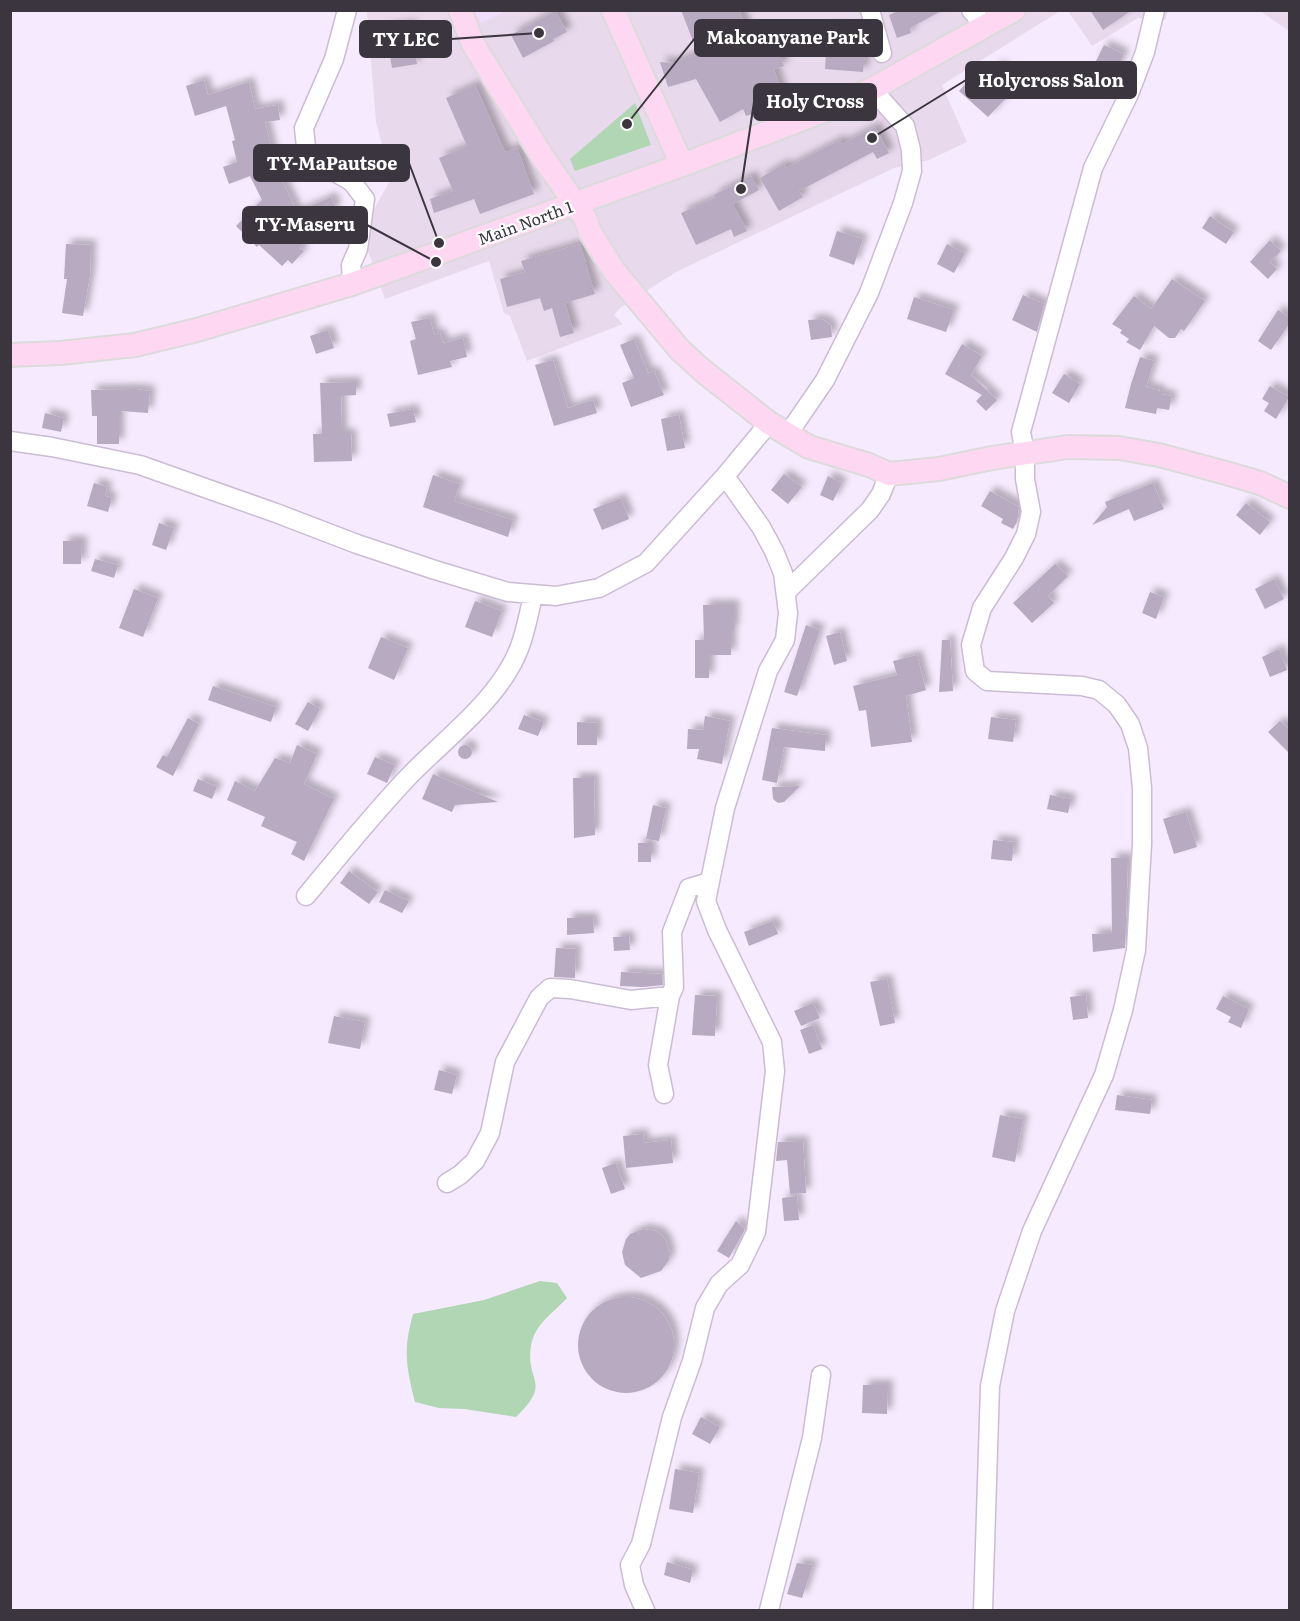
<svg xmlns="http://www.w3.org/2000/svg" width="1300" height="1621" viewBox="0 0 1300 1621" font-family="Literata,serif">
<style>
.commercial{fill:#e8d9ec}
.built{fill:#f1defd}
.green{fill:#b0d6b4}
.building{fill:#b8aac1;filter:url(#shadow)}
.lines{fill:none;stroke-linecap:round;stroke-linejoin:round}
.minor-casing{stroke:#cabcd4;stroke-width:21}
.major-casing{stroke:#dcdbdc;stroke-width:26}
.minor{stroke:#fff;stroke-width:18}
.major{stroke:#fed7f2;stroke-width:22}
.labels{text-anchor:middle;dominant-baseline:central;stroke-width:4.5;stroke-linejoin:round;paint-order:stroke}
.street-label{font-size:16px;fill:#3a353e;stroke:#fdfdfd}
.leader{fill:none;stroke:#3a353e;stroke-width:2}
.callout-dot{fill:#3a353e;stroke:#fdfdfd;stroke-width:2}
.callout{fill:#3a353e;stroke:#3a353e;stroke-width:2}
.callout-label{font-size:18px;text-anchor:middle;font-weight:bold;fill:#fff}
</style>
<defs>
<filter id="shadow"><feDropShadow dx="5.5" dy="-5.5" stdDeviation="3" flood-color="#0004"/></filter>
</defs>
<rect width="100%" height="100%" fill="#f6ebfe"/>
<path class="commercial" d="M367,11H1060L942,85L967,142L929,160L894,168L676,272L620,308L614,315L623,324L527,361L510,316L504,313L489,261L385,299L368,251L373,211L391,179L376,122Z
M1068,11H1168L1165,20L1138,18L1092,46Z
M1260,11H1289V31Z"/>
<path class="built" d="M474,11H506L481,23Z"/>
<path class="green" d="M635,103L651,145L575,171L570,159Z
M540,1281L557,1283L567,1298C553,1313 534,1325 531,1346C525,1383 553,1381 516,1417L464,1409L439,1408L415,1402C406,1367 403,1350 413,1314L484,1300Z"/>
<path class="building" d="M681,10H739L755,50L775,43L784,66L774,69L785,103L746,116L743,109L720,122L696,79L668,87L660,62L673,63L698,54Z
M901,10H943L910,28L911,33L897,38L889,15Z
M1090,10H1132L1103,30Z
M555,11L567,32L553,39L554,41L523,58L511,35Z
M410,25L417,64L392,68L386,29Z
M828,28L864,31L866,38L863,72L825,69Z
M1104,45L1124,54L1115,73L1095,63Z
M998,66L1004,69L1006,76L993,88L1005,99L988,117L959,91L975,73L981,78Z
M204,80L208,95L249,82L255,109L278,105L280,120L265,122L276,168L297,212L331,197L336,208L299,248L304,251L292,264L288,260L282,266L259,245L257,247L236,226L262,200L250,176L229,184L223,167L237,162L232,141L235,140L226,106L195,116L186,86Z
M475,85L505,152L517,148L534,194L480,214L474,199L434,213L430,199L453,191L439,158L467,146L446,98Z
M875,127L889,153L877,159L873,152L799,191L803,197L779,211L760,178L784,164L786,168L840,140L842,144Z
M751,176L759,190L733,204L747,231L734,237L731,229L696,245L681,213L715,198L714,195Z
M1210,216L1234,232L1226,244L1202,228Z
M837,231L863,239L854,265L829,256Z
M1270,240L1281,251L1270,262L1277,269L1268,279L1250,262Z
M66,244L91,245L90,275L83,316L62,313L67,279H64Z
M580,244L595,294L565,303L574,333L560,337L552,308L544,311L540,298L507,307L500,279L525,272L521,261Z
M947,244L965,253L954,273L937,264Z
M1172,279L1205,301L1184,331L1181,329L1175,338H1169L1154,326L1140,350L1126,342L1129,339L1120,333L1122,330L1112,324L1134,296L1151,309Z
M1023,295L1044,304L1037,332L1012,320Z
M914,297L954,310L946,332L907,319Z
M1278,310L1290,318V323L1271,350L1258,341Z
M430,318L434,335L440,333L443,343L463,338L467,357L450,361L452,367L418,375L410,341L416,339L411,322Z
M822,319L831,325L832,337L811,340L808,320Z
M328,330L334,348L316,354L310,336Z
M634,339L648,373L654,371L664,395L631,407L622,383L634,378L620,345Z
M962,344L982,356L971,375L997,400L986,411L976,401L982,395L945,374Z
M1140,357L1154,361L1146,387L1159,390L1160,394L1172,396L1169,410L1157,408L1156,414L1125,408L1131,384Z
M553,360L568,408L593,400L597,413L554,426L535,365Z
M1064,374L1080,384L1069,403L1052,393Z
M356,382V395L341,396L342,434H351L352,461L314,462L313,434H322L320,383Z
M1270,386L1289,397L1276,419L1264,411L1269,403L1262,399Z
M135,389L150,391L148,413L121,411V415H119V444H97V416H92L91,390Z
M413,409L416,422L390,427L387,414Z
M45,413L64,418L61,432L42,428Z
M679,415L685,448L667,451L661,419Z
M784,474L802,487L788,504L771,490Z
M433,475L460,484L454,501L513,520L508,537L423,507Z
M828,476L842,483L833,501L820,495Z
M94,483L107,487L105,496L112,498L108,512L87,506Z
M1153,483L1164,509L1134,521L1129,509L1092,525L1107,507L1105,502Z
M990,491L1019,507L1017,522L1013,529L1001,523L1003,519L981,506Z
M621,498L629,519L602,530L593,509Z
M1246,503L1270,522L1260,535L1236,515Z
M159,523L174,528L166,550L152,545Z
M63,541H82L81,564H63Z
M95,559L118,565L114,578L91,571Z
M1055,564L1068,576L1048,596L1054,603L1032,623L1013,603Z
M1274,579L1284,599L1265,609L1255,589Z
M134,589L158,598L143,637L119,628Z
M1150,592L1164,597L1156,619L1142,613Z
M475,601L502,611L492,637L465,627Z
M703,605H734V630H731V655H709V678H695V640H704Z
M806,625L820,630L797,696L784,692Z
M840,632L847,661L834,665L826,636Z
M381,637L408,648L394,680L368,668Z
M942,640H950L953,691L939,692Z
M1279,649L1287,670L1270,677L1262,657Z
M917,655L926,690L906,696L912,742L871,747L866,710L859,711L853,686L897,675L893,661Z
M213,686L276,707L271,722L208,700Z
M308,702L320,709L308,731L295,724Z
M524,715L544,722L538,736L518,729Z
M705,716L730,721L722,764L697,759L699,749H687L688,729L703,730Z
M991,717L1016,720L1013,742L988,739Z
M188,718L199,724L173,776L156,767L163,755L167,757Z
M1280,721L1290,730V754L1268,732Z
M577,722L597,723V745H577Z
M772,728L826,735L825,751L784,747L777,783L762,780Z
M458 752a7 7 0 1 1 14 0a7 7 0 1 1-14 0Z
M297,745L317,754L304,784L334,799L304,861L291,854L297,842L261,826L265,817L227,800L235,781L255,791L275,758L290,763Z
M375,757L395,765L387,783L367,774Z
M433,774L498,802L455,805L452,812L422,799Z
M573,778H594L595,835L574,838Z
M198,779L217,787L212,799L193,791Z
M800,786L784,802L778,803L773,799L772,787Z
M1050,795L1071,799L1068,813L1047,809Z
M653,805L666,808L659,841L646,839Z
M1186,812L1197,847L1174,854L1163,819Z
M993,840L1014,842L1012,861L991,859Z
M638,843H651V862H638Z
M1111,858H1128L1125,948L1093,952L1092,934L1112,933Z
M349,871L378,892L369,904L340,883Z
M385,890L409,901L402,913L379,902Z
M567,918H593L594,933L567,935Z
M773,921L778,934L749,946L744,932Z
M629,936L630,950L614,951L613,937Z
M556,948L576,949L575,978L554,977Z
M621,972L662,974L663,985L643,987L620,986Z
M887,979L895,1023L880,1026L870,982Z
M695,995L717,996L715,1036L692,1035Z
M1086,995L1088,1018L1073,1020L1070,997Z
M1223,996L1249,1009L1241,1028L1228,1022L1231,1017L1216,1009Z
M813,1003L820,1018L801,1026L794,1011Z
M334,1016L365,1022L360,1049L328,1043Z
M813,1025L822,1049L809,1054L800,1030Z
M439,1070L457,1075L452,1094L434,1090Z
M1117,1095L1152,1100L1150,1114L1115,1110Z
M1000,1115L1023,1119L1015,1162L992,1157Z
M643,1134L644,1143L671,1140L673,1163L626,1168L623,1136Z
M803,1141L806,1193L790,1194L787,1160L776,1161L778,1142Z
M616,1163L625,1189L611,1194L602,1168Z
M797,1196L799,1220L784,1221L782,1198Z
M736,1221L745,1229L729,1258L717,1251Z
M643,1229L656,1231L662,1235L666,1241L670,1253L669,1260L661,1271L641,1278L625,1265L622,1252L626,1239L630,1234Z
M578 1345a48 48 0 1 1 96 0a48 48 0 1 1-96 0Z
M863,1385H888L887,1414L862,1413Z
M701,1417L720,1427L710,1444L692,1434Z
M675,1469L699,1473L693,1513L669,1509Z
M667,1562L693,1570L690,1583L664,1575Z
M797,1563L813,1565L802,1598L787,1594Z"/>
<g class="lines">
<defs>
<path id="minor" d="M347,10L334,59L304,128L307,156L352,182L365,199L358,249L351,265L352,284
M870,10L882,53
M971,10L985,26
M788,434L825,380L869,293L903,203L912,171L911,150L905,126L872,89
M10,441L52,447L140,465L276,513L357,544L435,570L508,592L556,596L599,588L646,563L725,476L769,423
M786,592L870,510L881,494L889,474
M306,896C341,854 375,811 413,772C443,742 488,706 509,669C523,647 527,621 533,596
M664,1094L658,1065L670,996
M447,1183L460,1175L475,1161L490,1133L505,1062L539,998L550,988L570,989L631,1000L670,996L674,987L672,932L689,888L709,882
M645,1610L634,1585L630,1565L641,1544L672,1417L692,1361L705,1308L719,1284L740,1265L756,1232L775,1071L772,1042L717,930L706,901L725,808L768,671L785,640L788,613L783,573L774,551L761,527L725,476
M769,1610L812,1438L821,1375
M983,1610L990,1386L1005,1311L1032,1231L1104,1075L1123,1010L1136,950L1142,844V788L1138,748L1130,724L1117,705L1099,690L1082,686L987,681L975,671L971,645L982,608L1014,558L1026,534L1031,512L1025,479V453L1021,432L1093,168L1129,94L1145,52L1155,10"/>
<path id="major" d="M460,10L473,44L542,156L585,218L590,232L614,271L680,350L703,371L769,423L809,447L869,465L889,474L939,469L992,458L1068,447L1119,448L1159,455L1226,473L1260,483L1290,497
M613,10L682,165
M10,355L60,353L135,345L197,330L352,284L682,165L821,112L872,89L1014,10"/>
</defs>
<use href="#minor" class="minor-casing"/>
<use href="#major" class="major-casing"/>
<use href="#minor" class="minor"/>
<use href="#major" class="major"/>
</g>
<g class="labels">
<g class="street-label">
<text transform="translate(525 222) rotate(-20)">Main North 1</text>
</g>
</g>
<path class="leader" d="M627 124L695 38M539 33L451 39M872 138L966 80M741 189L754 102M439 243L409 163M436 262L367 225"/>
<g class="callout-dot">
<circle cx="627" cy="124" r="6"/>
<circle cx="539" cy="33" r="6"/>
<circle cx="872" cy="138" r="6"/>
<circle cx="741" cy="189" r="6"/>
<circle cx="439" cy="243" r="6"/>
<circle cx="436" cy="262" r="6"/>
</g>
<g class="callout">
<rect x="695" y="20" width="187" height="36" rx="6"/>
<rect x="360" y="21" width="91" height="36" rx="6"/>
<rect x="966" y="62" width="170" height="36" rx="6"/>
<rect x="754" y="84" width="122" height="36" rx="6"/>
<rect x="254" y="145" width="155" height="36" rx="6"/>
<rect x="243" y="207" width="124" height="36" rx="6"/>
</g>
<g class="callout-label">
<text x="788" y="44">Makoanyane Park</text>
<text x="406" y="46">TY LEC</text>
<text x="1051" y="87">Holycross Salon</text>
<text x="815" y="108">Holy Cross</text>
<text x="332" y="170">TY-MaPautsoe</text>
<text x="305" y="231">TY-Maseru</text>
</g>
<rect width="1300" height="1621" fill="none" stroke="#3a353e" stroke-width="24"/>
</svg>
